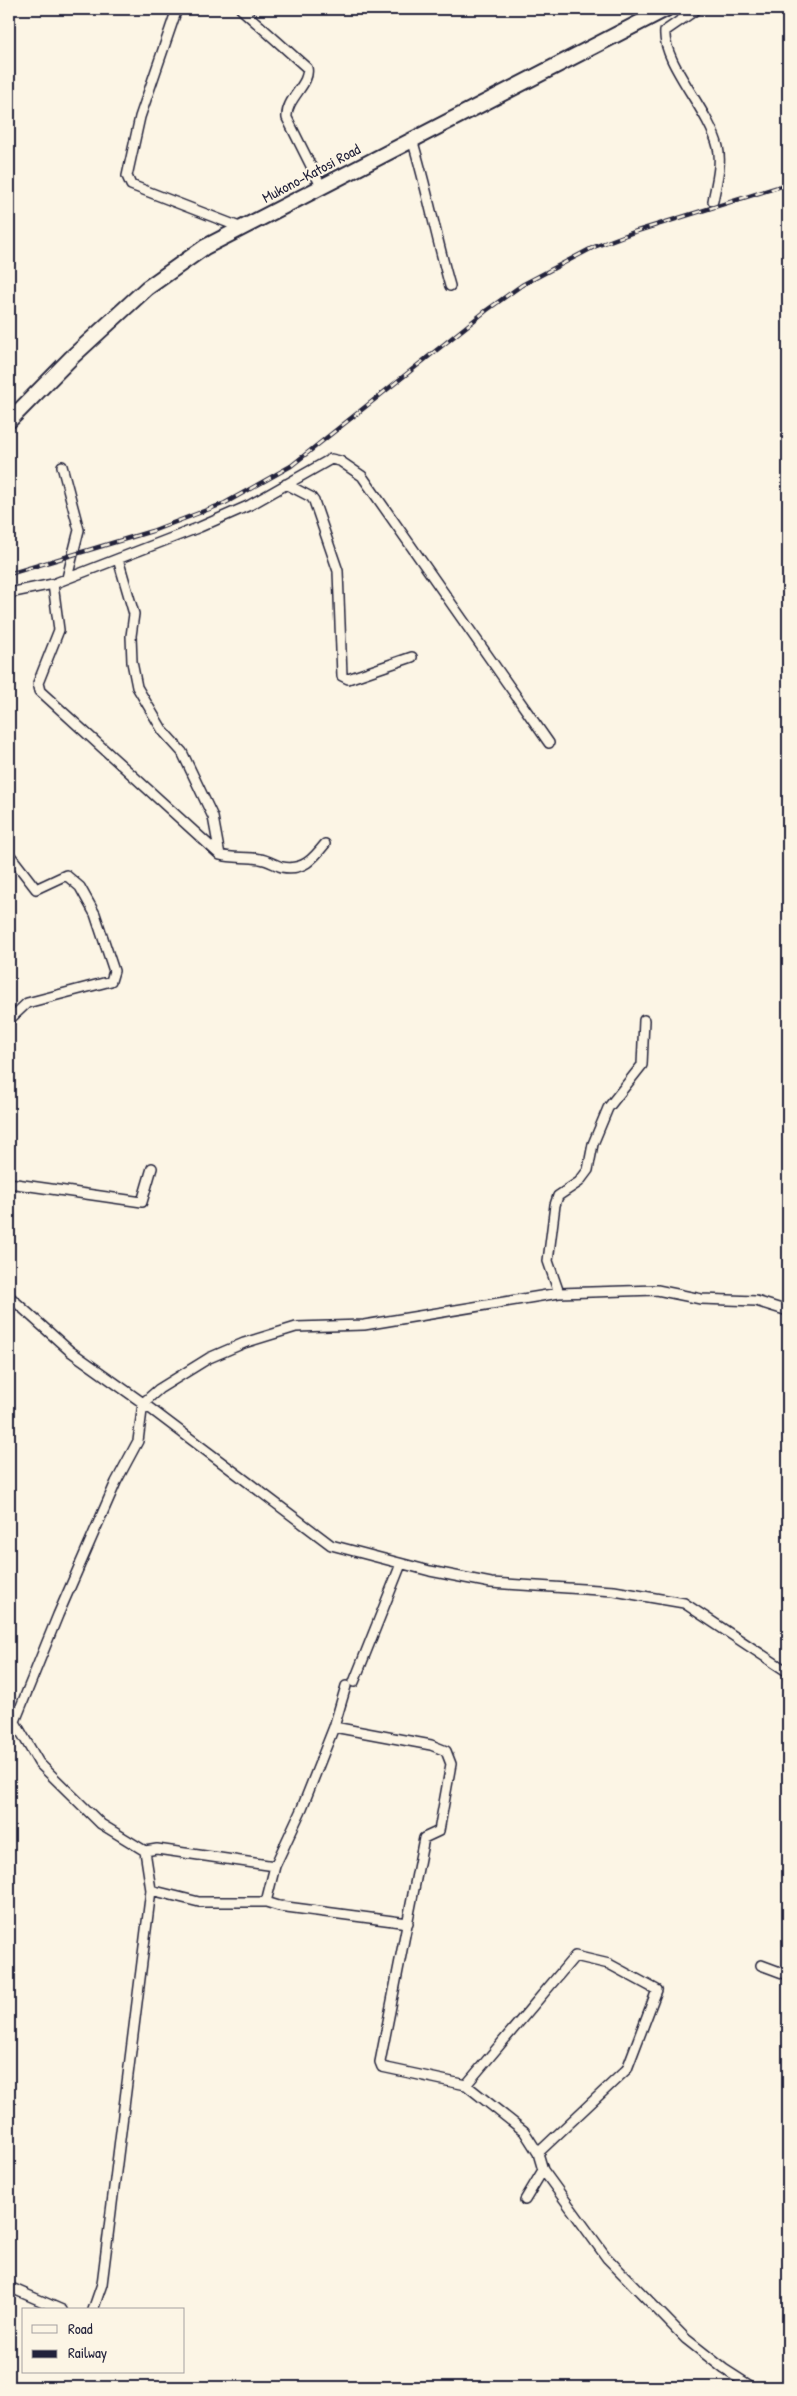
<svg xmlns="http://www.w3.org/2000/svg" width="797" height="2396" viewBox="0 0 797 2396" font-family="'Patrick Hand',sans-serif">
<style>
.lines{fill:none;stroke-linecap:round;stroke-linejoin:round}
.street-casing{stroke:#22223b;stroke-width:12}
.secondary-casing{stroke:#22223b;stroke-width:18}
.street{stroke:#fcf5e5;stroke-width:9}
.secondary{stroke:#fcf5e5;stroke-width:14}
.rail-casing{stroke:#22223b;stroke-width:4.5}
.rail{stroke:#fcf5e5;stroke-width:2.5;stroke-dasharray:8;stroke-linecap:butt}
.labels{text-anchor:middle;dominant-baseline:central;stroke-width:4;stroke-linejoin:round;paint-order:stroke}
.street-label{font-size:15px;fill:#22223b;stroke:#fcf5e5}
</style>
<rect width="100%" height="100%" fill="#fcf5e5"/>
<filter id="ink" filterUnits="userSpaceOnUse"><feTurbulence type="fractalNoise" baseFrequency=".02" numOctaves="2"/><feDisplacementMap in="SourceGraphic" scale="10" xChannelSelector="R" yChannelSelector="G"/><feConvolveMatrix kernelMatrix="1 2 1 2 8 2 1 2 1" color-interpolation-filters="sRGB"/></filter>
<g filter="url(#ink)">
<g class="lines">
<defs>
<path id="street" d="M177,9L140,117L127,176L131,185L242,228
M241,9L307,68C311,84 285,99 287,118L321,186
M697,9L665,31C662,62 709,110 718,147C722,164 716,184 713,201
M412,139C427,188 436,237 450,286
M62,466L79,530L67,578
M286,484L311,497L314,501L338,571L342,676L348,679L412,657
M118,559L134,614L131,636L132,662L137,687L163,731L182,752L213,817L220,855
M53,584L59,630L38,683L40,691L220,855C234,859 246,856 260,859C268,860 275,865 282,867C303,871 313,859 325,844
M9,593L53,584L200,527L250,505L331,459L340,461L362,476L549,743
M9,854L36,889L66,875L80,887L95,914L114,971L111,981L27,1003L9,1020
M9,1183L142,1202L152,1168
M559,1293L548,1261L555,1205L558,1196L579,1182L588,1170L593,1144L608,1108L642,1065L644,1020
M9,1296L70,1351L143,1403L331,1545L430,1571L491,1583L614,1591L684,1603L788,1672
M354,1682L401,1564
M15,1722L39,1763L101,1824L145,1851L157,1849L275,1866
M334,1727L431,1745L446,1751L451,1764L439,1831L424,1838L380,2062L382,2067L466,2085L524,2131L538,2153L543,2170L607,2258L686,2339L724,2369L752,2387
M9,1736L58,1615L116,1482L138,1441L143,1403L159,1389L209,1358L244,1343L296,1327L364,1325L559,1293L657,1290L701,1299L756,1301L788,1311
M151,1890L199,1902H266L279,1906L408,1923
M266,1902L275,1866L302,1808L334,1727L346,1686
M761,1965L788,1975
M466,2085L575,1956L609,1964L657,1990L627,2069L538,2153
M525,2200L543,2170
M9,2287L62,2310
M93,2310L102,2284L151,1890L145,1851"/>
<path id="secondary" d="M9,421L72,357L147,288L205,247L666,9"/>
</defs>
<use href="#street" class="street-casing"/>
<use href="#secondary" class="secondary-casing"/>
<use href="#street" class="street"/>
<use href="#secondary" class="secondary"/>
<defs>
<path id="rail" d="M9,574L152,531L225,503L291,466L487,310L522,285L594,247L634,232L788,184"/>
</defs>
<use href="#rail" class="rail-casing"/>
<use href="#rail" class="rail"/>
</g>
</g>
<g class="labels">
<g class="street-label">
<text transform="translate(311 173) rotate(-28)">Mukono-Katosi Road</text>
</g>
</g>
<rect width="797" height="2396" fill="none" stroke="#fcf5e5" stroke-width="30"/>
<rect x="15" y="15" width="767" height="2366" fill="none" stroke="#22223b" stroke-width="2" filter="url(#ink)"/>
<rect x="22" y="2308" width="162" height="65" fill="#fcf5e5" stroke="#a5a1a1"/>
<rect x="32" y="2325" width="25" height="8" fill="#fcf5e5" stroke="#a5a1a1"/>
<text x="68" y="2334" font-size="15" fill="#22223b">Road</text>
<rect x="32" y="2350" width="25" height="8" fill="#22223b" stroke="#a5a1a1"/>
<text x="68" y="2358" font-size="15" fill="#22223b">Railway</text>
</svg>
